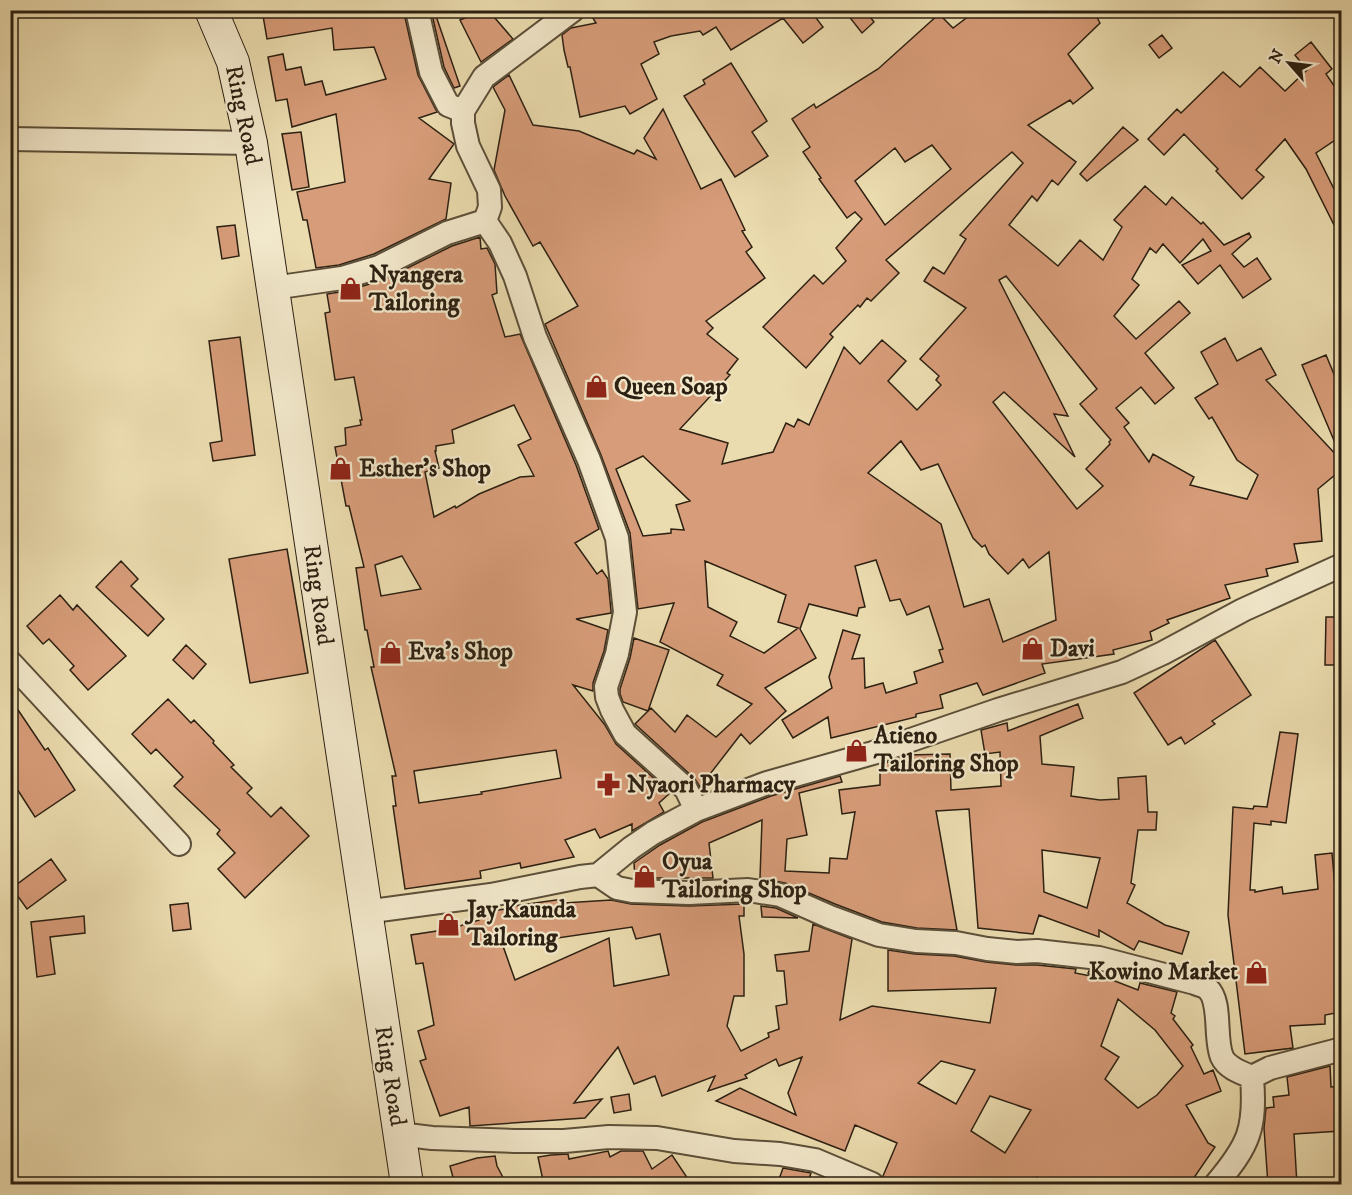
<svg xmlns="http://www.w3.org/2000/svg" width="1352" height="1195" viewBox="0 0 1352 1195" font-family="'IM FELL DW Pica',serif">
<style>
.building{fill:#d79c79;stroke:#2c2012;stroke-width:1.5;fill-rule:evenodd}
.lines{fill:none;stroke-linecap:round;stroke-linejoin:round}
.minor-casing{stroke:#5c4f39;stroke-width:26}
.secondary-casing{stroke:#2c2012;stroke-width:34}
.minor{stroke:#f2e8cb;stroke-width:22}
.secondary{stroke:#f2e8cb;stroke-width:32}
.labels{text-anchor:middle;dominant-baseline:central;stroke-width:4.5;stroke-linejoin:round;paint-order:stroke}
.street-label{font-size:24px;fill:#2c2012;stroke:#f2e8cb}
.poi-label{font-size:24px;font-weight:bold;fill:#2c2012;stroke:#f2e8cb;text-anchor:start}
</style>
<rect width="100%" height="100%" fill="#ebdcaf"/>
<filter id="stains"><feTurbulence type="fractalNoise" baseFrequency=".00333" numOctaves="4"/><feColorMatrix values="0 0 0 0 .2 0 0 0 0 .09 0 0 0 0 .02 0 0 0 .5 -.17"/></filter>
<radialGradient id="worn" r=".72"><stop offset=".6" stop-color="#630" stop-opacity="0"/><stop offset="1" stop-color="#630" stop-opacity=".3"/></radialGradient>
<path class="building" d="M262,10H352L353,16L404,13L418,75L437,112L419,118L454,144L429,179L451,183L446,219L374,254L339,265L316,268L307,220H303L297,192L345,182L336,114L292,127L287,99L276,101L268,57L283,54L286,70L301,67L305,85L322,81L326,95L386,79L374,47L334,50L332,28L267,39Z
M431,10H434L460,86L454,88L444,67Z
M484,10H488L513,39L481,62L460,20Z
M588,10H810L823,27L803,43L783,18L731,50L716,27L703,35L700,31L671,36L654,42L659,54L641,64L657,99L630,114L625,106L580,117L570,67H568L564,50L562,35L571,28L596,23Z
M844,10H865L874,22L862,33Z
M977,10H1093L1100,23L1068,54L1093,88L1073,104L1070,100L1028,125L1076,162L1058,185L1052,180L1037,201L1032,196L1009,225L1058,266L1080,240L1103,260L1122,227L1114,220L1145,186L1166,205L1172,197L1201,224L1203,222L1224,245L1249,233L1251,237L1232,254L1244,267L1257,258L1271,279L1243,298L1220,265L1198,284L1182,265L1211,251L1203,239L1180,263L1163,244L1156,253L1150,248L1132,279L1139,285L1114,316L1136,339L1179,301L1190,313L1145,353L1174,388L1155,404L1141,387L1116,408L1129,423L1124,427L1149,462L1153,454L1194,477L1190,485L1247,499L1258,475L1237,460L1212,417L1209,419L1195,398L1218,384L1201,352L1225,338L1237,361L1261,348L1276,375L1266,380L1341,460V470L1318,489L1322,541L1294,544L1298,562L1266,569L1268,576L1225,585L1230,598L1167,620L1169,623L1150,632L1152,640L1113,650L1114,654L1042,664L1045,673L983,695L977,683L940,695L943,708L916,714V717L831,738L828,717L793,738L782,720L832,688L829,677L843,630L860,635L852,659L864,658L865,688L883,683L886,693L917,683L914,672L943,662L939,650L943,649L929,606L907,615L900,599L890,601L876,560L855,566L865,607L859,608L857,616L809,604L800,629L816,658L765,688L786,711L750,744L741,734L700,787L695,779L635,724L651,708L675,732L687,715L716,737L752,704L717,685L723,675L660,642L674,603L638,609L630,533L601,455L545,324L578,306L540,242L533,246L505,196L494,170L505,110L493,87L509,75L533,125L579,131L634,154L637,150L656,159L644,138L663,109L701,189L721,179L745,230L742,231L752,247L746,252L765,278L706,321L713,328L707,334L738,359L727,373L730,375L680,429L728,443L722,464L773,452L786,423L794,427L798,419L809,425L844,347L860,364L882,340L906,361L888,381L917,410L941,385L936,380L939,376L920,359L966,308L924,281L933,267L944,274L966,239L960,235L1023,163L1012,152L886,260L899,273L871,301L867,298L860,307L858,305L830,334L833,337L806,368L763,327L814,275L823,284L846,261L836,248L862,219L855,212L847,218L819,179L821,178L803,152L810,147L792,119L814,104L816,108L878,69L939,14L953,28ZM932,145L951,169L885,225L855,181L895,148L905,162ZM1006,276L1097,389L1080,404L1111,440L1109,442L1110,444L1086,469L1103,486L1077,509L993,402L1004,392L1075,457L1054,414L1068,416L999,280ZM901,441L921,470L938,464L973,538L982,547L985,545L989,554L1008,574L1023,559L1029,568L1049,552L1056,620L1003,642L989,599L964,607L941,524L868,473ZM643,456L690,501L676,505L684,530L671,529V533L643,536L616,469ZM705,561L786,595L778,622L798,628L764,653L730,636L737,622L708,607Z
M1162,35L1172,48L1159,58L1149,45Z
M1311,42L1332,69L1326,74L1341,96V136L1316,153L1341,203V239L1306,169L1285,139L1256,170L1264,177L1242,199L1216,171L1218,169L1184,134L1164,155L1148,139L1177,109L1181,113L1223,72L1240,87L1260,67L1285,91L1307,70L1295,55Z
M731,63L767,121L752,132L768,156L735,177L684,96L705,84L703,80Z
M1123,127L1138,140L1087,181L1080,174Z
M301,132L309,187L292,190L282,134Z
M235,225L239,256L222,259L217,227Z
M480,237L481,249L487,248L495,264L497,293L492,295L505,337L520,334L576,465L599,529L575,543L597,574L602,570L608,579L611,611V613L576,619L608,630L604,651L593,683V691L573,685L605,725L616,744L670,793L659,803L664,812L632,831V824L600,838L595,829L565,840L574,857L521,868L520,863L480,871L481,878L405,889L393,806H396L392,776H396L371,667H374L367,630H365L356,568L364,567L349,506H346L335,447L346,445L345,428L361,425L360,420H362L354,377L335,380L325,313L330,312L327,294L346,291L383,280L452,246ZM514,405L531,439L518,445L534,476L520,477L479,494L456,508L455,506L434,517L425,472L439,468L435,451H436V446L454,443L452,430ZM402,556L421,589L381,596L375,565ZM556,750L561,778L481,792L482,794L419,803L414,771Z
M240,337L255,455L213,461L210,443L222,441L209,341Z
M1326,355L1341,391V457L1302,365Z
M287,549L308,673L250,683L229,559Z
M121,561L138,579L131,586L164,619L148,636L96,587Z
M60,595L73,610L77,605L126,656L88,690L70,670L74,666L49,639L43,644L27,626Z
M1326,617H1341V665H1325Z
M634,638L669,650L648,711L623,702L620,694V689L630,658Z
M1215,640L1251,695L1212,721L1215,724L1185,744L1181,737L1168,745L1134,693Z
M186,645L206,664L193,679L173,660Z
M10,698L45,750L48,748L75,790L35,817L10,778Z
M168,699L191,723L194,720L214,741L213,743L234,765L231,767L252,788L247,793L271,817L281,807L309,836L245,898L218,869L235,853L217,834L220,830L174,786L183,777L156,749L151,754L132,734Z
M1078,704L1083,718L1040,736L1042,764L1074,767L1071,796L1100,800L1119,799L1118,778L1146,776L1148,812H1157L1156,830H1138L1131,883L1135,885L1127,903L1165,925L1189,932L1182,954L1139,941L1134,950L1099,930V937L1039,915L1033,934L978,928L969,809L936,811L957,930L917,928L882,922L835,904L785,883L760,878L762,820L709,843L713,878H635L634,863L660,845L702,822L771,796L840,776L842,782L799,793L807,835L787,839L785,871L829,873L830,858L847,859L855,812L842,814L839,790L880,785V765L896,759L904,760L903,757L907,755L950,754L951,790L1001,786L1000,752L985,754L981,730L1007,723L1008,731ZM1042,850L1100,858L1087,908L1044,892Z
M1280,732L1298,734L1286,823L1271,821V825L1254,823L1250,890H1255V892L1282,887L1283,894L1318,889L1315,855L1332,853L1335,887L1337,886L1341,917V1012L1325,1015V1024L1290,1026L1293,1048L1245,1054L1228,915L1233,807L1253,809L1254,806L1267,807Z
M51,859L66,880L27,909L12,888Z
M563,899L564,903L611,900L631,904L689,906L744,904V916H739L744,954V996H734L727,1026L741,1051L769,1037L768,1033L779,1029L776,1006L787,1004L784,971H777L775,955L809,951L813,924L852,939L840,1020L872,1006L990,1023L996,988L888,991V950L915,954L954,956L986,962L1016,965H1037L1076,969L1075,973L1091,976L1088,973L1089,971L1138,990L1140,983L1177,992L1171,1013L1175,1016L1173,1019L1193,1045L1191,1047L1204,1074L1213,1070L1221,1091L1186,1105L1208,1143L1215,1147L1189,1185H1046L1037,1177L1031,1185H885L883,1176L897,1143L855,1125L845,1151L716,1101L740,1088L796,1115L788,1093L802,1057L779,1066L776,1059L745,1075L747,1078L708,1091L715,1076L662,1096L655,1076L634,1084L618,1047L574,1103L602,1099L585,1118L470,1126L469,1107L440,1116L420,1061L426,1059L418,1031L434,1025L423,963L416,964L411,935L450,929L479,920L478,918L497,910L506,909V907ZM632,927L636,939L660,934L669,975L614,986L609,938L515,980L503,946ZM1118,999L1155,1030L1183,1066L1157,1095L1138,1108L1105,1079L1119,1057L1101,1046ZM941,1061L975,1070L956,1104L918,1083ZM990,1096L1031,1110L1005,1153L971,1131Z
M188,903L191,929L173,931L170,905Z
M761,906L776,908L798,918L762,917Z
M84,916L85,933L50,937L55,974L37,977L31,922Z
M1330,1066L1331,1087L1341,1086V1131L1294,1134L1297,1185H1268L1264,1128L1266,1108L1274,1107L1273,1097L1289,1095L1287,1077Z
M629,1094L631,1110L614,1113L611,1097Z
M608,1151L610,1157L621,1151H643L652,1169L672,1155L692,1185H544L538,1157L551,1155L568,1154L569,1159Z
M495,1156L497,1166L507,1185H455L450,1166L477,1158Z
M783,1168L811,1173L807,1185H777Z"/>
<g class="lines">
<defs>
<path id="minor" d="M417,10L431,72L448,105L463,111
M10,139L251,143
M485,221L500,243L515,276L535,337L589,460L617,538L625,612L617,654L606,687L607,697L612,710L625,734L686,789L696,810
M273,288L342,278L379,267L447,233L485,221L490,207L489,190L468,146L463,123V111L484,77L573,10
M10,662L179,844
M598,875L631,848L653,833L696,810L767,783L873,753L998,710L1122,672L1163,653L1243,610L1342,565
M365,912L491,895L580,877L598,875L617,888L632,891L689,893L748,890L780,895L830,917L879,935L916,941L956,943L987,949L1017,952L1037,951L1099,958L1195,983C1199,985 1205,986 1208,989C1222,1002 1214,1039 1222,1057C1227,1068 1242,1073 1252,1077L1270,1068L1342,1049
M399,1134L432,1138L514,1141H564L609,1137L657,1138L734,1151L780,1154L815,1160L872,1184
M1216,1184C1249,1145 1256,1129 1252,1077"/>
<path id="secondary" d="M211,10L233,62L251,143L407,1184"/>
</defs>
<use href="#minor" class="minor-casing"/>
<use href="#secondary" class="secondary-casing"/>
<use href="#minor" class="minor"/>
<use href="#secondary" class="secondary"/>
</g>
<defs>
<symbol id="shop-bare" viewBox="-9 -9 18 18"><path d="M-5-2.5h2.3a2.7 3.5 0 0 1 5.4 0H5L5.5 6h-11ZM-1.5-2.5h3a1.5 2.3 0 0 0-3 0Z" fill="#8f2418" stroke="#f2e8cb" stroke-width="2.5" paint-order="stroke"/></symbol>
<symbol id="pharmacy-bare" viewBox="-9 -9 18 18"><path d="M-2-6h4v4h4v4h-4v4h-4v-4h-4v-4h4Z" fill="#8f2418" stroke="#f2e8cb" stroke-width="2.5" paint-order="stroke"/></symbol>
</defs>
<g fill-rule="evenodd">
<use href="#shop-bare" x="334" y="272" width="33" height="33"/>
<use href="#shop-bare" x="580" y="370" width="33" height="33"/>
<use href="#shop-bare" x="324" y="452" width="33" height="33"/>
<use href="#shop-bare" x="1016" y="632" width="33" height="33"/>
<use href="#shop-bare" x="374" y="636" width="33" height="33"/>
<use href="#shop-bare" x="840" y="734" width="33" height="33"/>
<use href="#pharmacy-bare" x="592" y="768" width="33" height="33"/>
<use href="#shop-bare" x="628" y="860" width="33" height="33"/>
<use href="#shop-bare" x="432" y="908" width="33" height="33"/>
<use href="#shop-bare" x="1240" y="956" width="33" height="33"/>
</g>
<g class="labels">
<g class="street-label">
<text transform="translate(243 115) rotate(78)">Ring Road</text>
<text transform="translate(318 595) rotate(82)">Ring Road</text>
<text transform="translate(390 1076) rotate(81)">Ring Road</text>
</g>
<g class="poi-label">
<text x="369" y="275">Nyangera<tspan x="369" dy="28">Tailoring</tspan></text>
<text x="614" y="387">Queen Soap</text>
<text x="359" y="469">Esther's Shop</text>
<text x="1050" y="649">Davi</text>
<text x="408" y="652">Eva's Shop</text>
<text x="874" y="736">Atieno<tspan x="874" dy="28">Tailoring Shop</tspan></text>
<text x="627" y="785">Nyaori Pharmacy</text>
<text x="662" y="862">Oyua<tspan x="662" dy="28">Tailoring Shop</tspan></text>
<text x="467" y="910">Jay Kaunda<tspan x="467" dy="28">Tailoring</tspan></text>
<text x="1238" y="972" text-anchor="end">Kowino Market</text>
</g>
</g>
<rect width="1352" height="1195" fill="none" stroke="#ebdcaf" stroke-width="36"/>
<rect x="12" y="12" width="1328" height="1171" fill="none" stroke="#2c2012" stroke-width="3"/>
<rect x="18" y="18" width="1316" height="1159" fill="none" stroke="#2c2012" stroke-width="1.5"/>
<g transform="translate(1289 63) rotate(298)" stroke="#f2e8cb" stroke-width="4.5" paint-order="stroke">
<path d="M0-4.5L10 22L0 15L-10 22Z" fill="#2c2012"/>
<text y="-9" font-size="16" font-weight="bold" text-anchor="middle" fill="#2c2012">N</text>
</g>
<rect width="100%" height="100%" filter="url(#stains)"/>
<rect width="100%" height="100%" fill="url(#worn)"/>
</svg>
